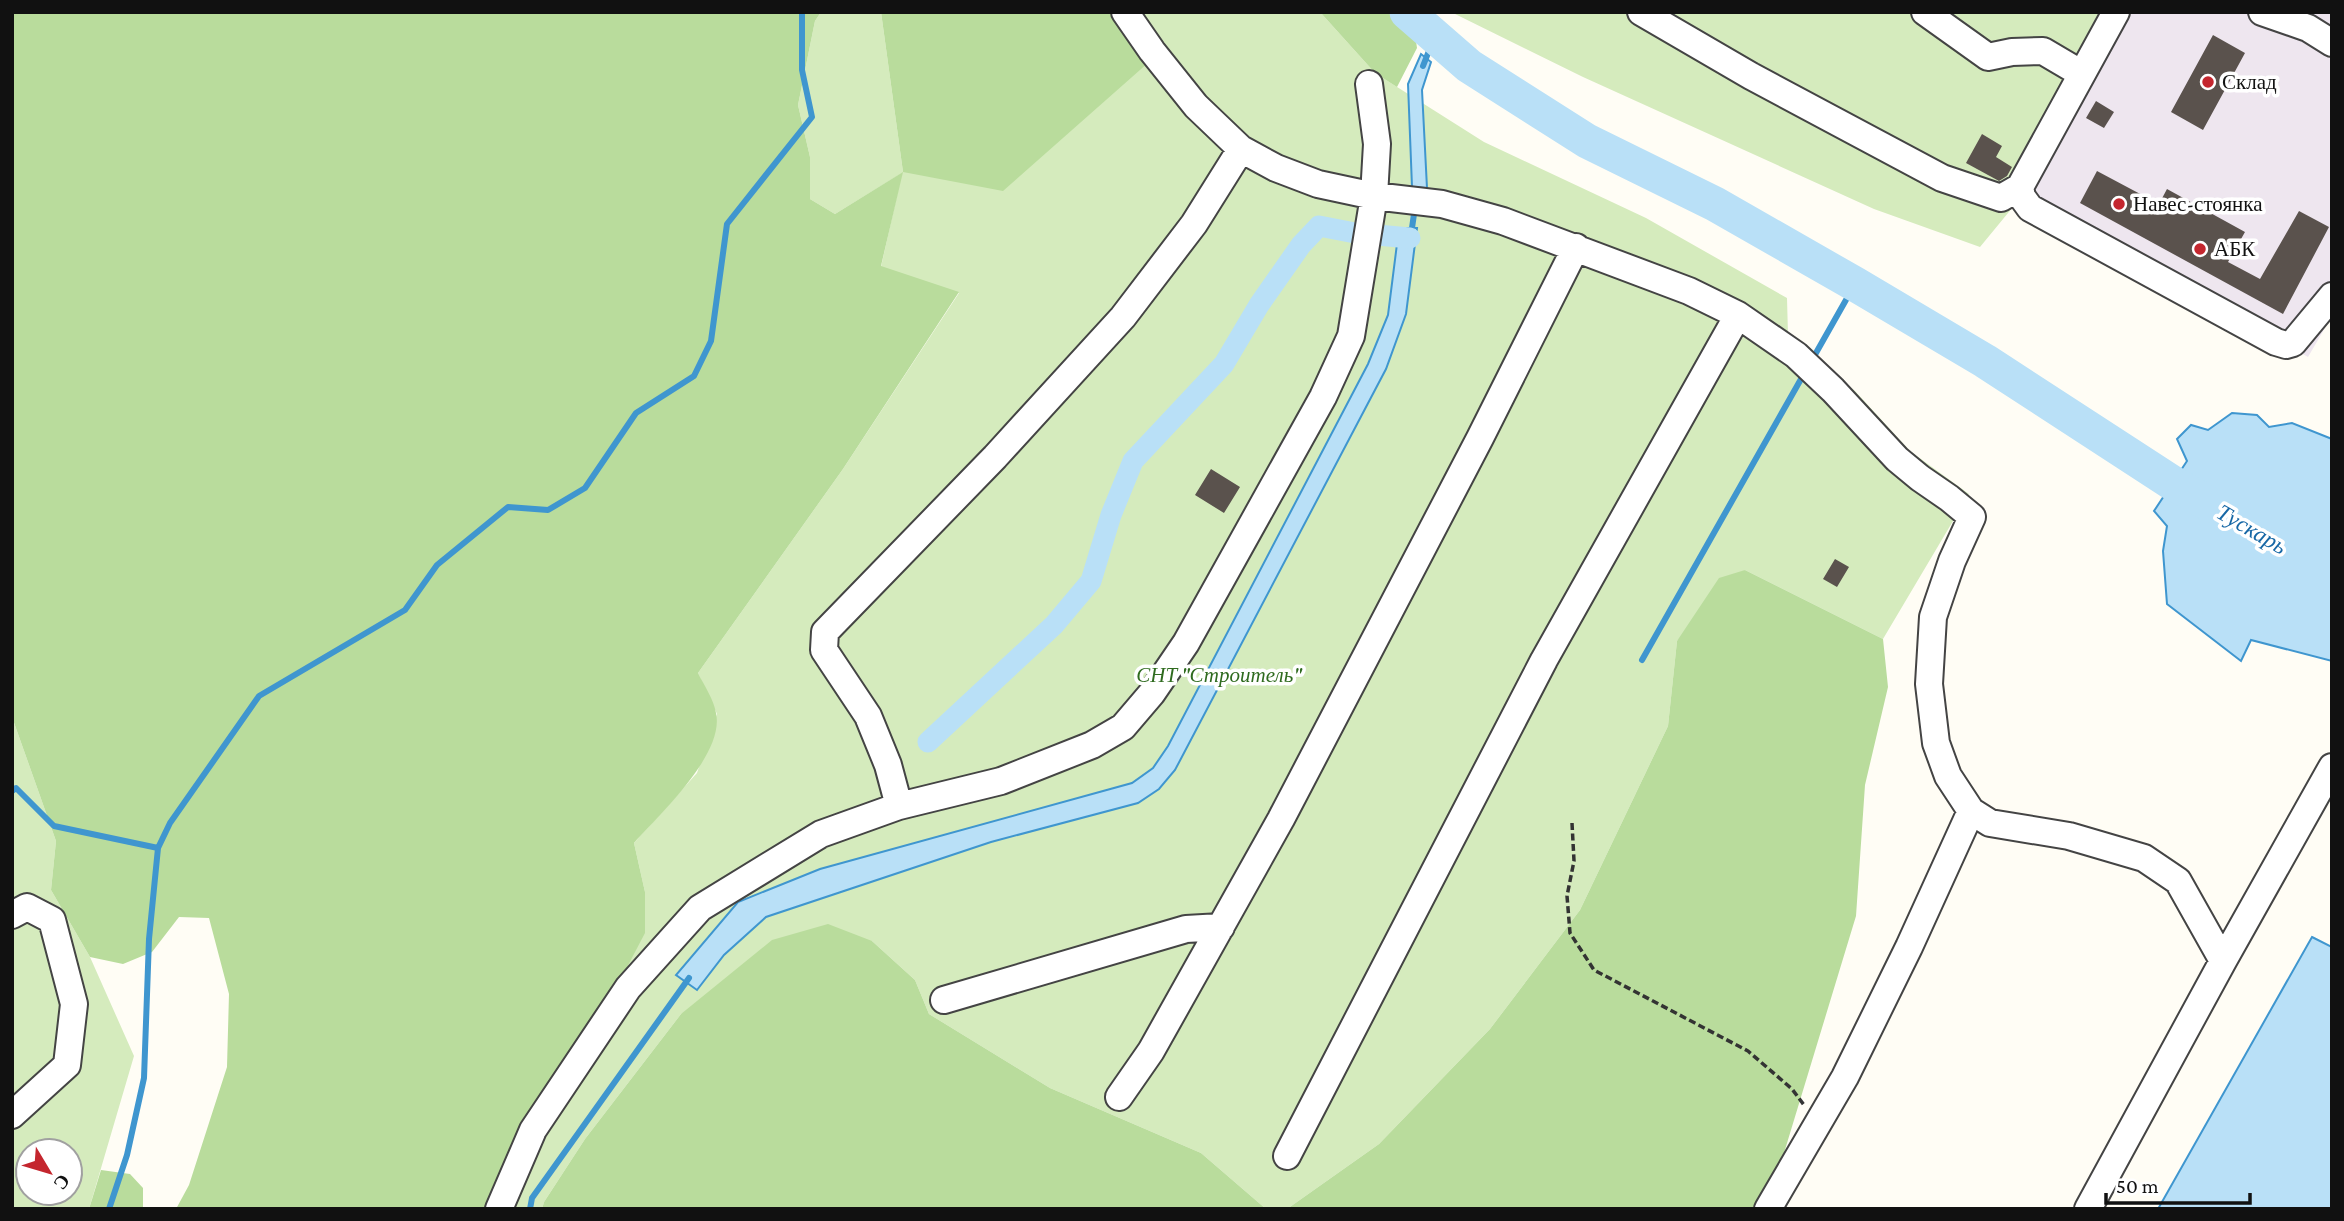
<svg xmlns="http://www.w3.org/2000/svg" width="2344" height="1221" viewBox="0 0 2344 1221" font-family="'Crimson Pro',serif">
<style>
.industrial{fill:#eee6ef}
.green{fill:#d5ebbd;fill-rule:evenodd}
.forest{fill:#b9dc9c}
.water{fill:#b9e0f7;stroke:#3f96cf;stroke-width:2}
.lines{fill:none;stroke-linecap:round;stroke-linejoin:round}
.stream{stroke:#3f96cf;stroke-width:6}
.canal{stroke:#b9e0f7;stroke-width:21}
.river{stroke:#b9e0f7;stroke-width:35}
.building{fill:#5a524d}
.minor-casing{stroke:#444;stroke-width:30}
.path{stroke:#333;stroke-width:3.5;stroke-dasharray:7 3.5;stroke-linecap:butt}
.minor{stroke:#fff;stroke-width:26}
.poi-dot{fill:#c4262e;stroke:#fff;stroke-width:2.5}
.labels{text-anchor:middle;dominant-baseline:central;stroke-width:7;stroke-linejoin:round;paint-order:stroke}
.poi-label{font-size:21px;fill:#111;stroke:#fff;text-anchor:start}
.park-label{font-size:21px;font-style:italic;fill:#2f6b1f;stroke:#fff}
.water-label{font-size:23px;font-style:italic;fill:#1768a6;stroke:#fff}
</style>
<rect width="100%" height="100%" fill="#fffdf5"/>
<path class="industrial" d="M2129,12H2332V316L2308,357L2022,196Z"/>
<path class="green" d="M821,12H881L903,172L1115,12H1320L1375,73L1484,142L1646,218L1787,298L1788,335L1855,391L1910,451L1969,494L1883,639L1745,570L1677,641L1668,726L1580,910L1490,1029L1379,1144L1287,1209H1266L1201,1153L1050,1088L929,1014L915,980L872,941L681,1014L585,1139L544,1202L542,1209H491L525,1121L624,973L645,892L634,843L697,773L717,714L698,673L843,469L959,293L881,267L902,173L835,214L810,199V157L798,105L815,21Z
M1451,12H2129L2022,196L1980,247L1874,209L1583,77Z
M12,717L56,841L51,890L90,957L134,1056L89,1209H12ZM28,1151H70V1193H28Z"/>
<path class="forest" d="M12,12H821L815,21L798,105L810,157V199L835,214L903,172L881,12H1115L1149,62L1003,191L903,172L881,266L959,292L843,469L698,673C704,685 714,700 716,713C725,754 660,814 634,843L645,892V933L624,973L525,1121L491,1209H176L189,1185L227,1067L229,994L209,918L179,917L152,952L123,964L90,957L51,890L56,841L12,717Z
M1320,12H1390L1415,34L1417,48L1397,87L1375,73Z
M1745,570L1883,639L1888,687L1865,785L1856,916L1777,1176L1756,1209H1287L1379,1144L1490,1029L1580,910L1668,726L1677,641L1719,578Z
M828,924L872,941L915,980L929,1014L1050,1088L1201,1153L1266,1209H542L544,1202L585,1139L681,1014L772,940Z
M101,1170L130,1174L143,1188V1209H89Z"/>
<path class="water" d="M1421,54L1431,62L1422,90L1427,188L1412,187L1408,84Z
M1399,228H1417L1406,314L1386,369L1175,770L1159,789L1138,803L991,842L766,917L724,955L697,990L676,975L738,902L820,869L1132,783L1153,768L1168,746L1368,364L1388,315Z
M2232,413L2257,415L2269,427L2292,423L2332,439V661L2251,640L2241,661L2167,604L2163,551L2167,526L2154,511L2187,461L2177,439L2191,425L2208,430Z
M2312,937L2332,947V1209H2158Z"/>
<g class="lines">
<path class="stream" d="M1423,66L1434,38
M1411,235L1415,207
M1812,360L1855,284
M1642,660L1805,372
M12,791L16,788L54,826L158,848L170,823L259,696L405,610L437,565L508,507L548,510L585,488L636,413L694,376L711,341L727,224L812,117L802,70V12
M109,1209L127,1155L144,1078L149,939L158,848
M530,1209L532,1198L689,978"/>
<path class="canal" d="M928,742L1054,625L1091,581L1111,515L1133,461L1224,364L1259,305L1301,245L1319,226L1355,233L1410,238"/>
<path class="river" d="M1407,12L1469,66L1587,141L1715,204L1855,284L1985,361L2171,482L2211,505"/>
</g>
<path class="building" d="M2213,35L2245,53L2203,130L2171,112Z
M2096,101L2114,112L2104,128L2086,118Z
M1982,134L2002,146L1996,157L2012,167L2007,176L1999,181L1966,163Z
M2097,171L2159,204L2167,189L2245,232L2228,262L2260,279L2299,211L2329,227L2283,314L2080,203Z
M1211,469L1240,487L1224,513L1195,495Z
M1835,559L1849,567L1837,587L1823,579Z"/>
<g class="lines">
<defs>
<path id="minor" d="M1125,12L1152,51L1196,106L1241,149L1276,168L1318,184L1374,196L1442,204L1503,221L1689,291L1738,315L1796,355L1833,390L1897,459L1920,478L1949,498L1972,517L1952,561L1933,617L1929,684L1936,743L1948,776L1971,811L1990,823L2069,836L2144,858L2178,881L2223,961
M1641,12L1751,76L1942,178L2001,198L2020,187L2022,197L2030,208L2276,342L2286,345L2293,343L2332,296
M1925,12L1988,57L2012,52L2043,51L2082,74
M2262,12L2308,28L2332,43
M2020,187L2116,12
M899,806L888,765L868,716L824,650L825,632L995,457L1123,317L1194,224L1241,149
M12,915L27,907L52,920L74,1004L67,1065L12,1115
M944,1000L1186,929L1221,927
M1119,1097L1151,1051L1281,819L1480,438L1576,247
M1287,1156L1544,660L1738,315
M499,1209L533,1130L628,988L700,908L821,834L899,806L1001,781L1092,745L1123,727L1152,693L1186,643L1323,397L1351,336L1374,196L1377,144L1369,84
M1768,1209L1845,1077L1909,947L1971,811
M2088,1209L2223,961L2332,767"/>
</defs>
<use href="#minor" class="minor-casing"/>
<path class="path" d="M1572,823L1574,861L1567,896L1570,933L1594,970L1748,1051L1792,1089L1804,1105"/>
<use href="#minor" class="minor"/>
</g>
<g class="poi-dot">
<circle cx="2208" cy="82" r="7"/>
<circle cx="2119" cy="204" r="7"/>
<circle cx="2200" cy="249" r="7"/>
</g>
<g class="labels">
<g class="poi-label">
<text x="2222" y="82">Склад</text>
<text x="2133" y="204">Навес-стоянка</text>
<text x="2214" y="249">АБК</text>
</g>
<g class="park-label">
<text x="1219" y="675">СНТ "Строитель"</text>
</g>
<g class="water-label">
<text transform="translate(2252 529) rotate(30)">Тускарь</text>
</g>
</g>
<rect width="2344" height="1221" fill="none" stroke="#111111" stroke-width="28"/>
<g transform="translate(49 1172) rotate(128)"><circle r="33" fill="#ffffff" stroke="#a0a0a0" stroke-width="2"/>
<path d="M0-5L12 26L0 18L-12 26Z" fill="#c4262e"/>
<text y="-10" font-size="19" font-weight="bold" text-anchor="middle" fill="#111111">С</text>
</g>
<path d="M2106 1193v10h144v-10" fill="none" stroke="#111111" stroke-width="3.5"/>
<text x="2116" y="1193" font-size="21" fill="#111111" stroke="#ffffff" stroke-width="5" paint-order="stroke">50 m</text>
</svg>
